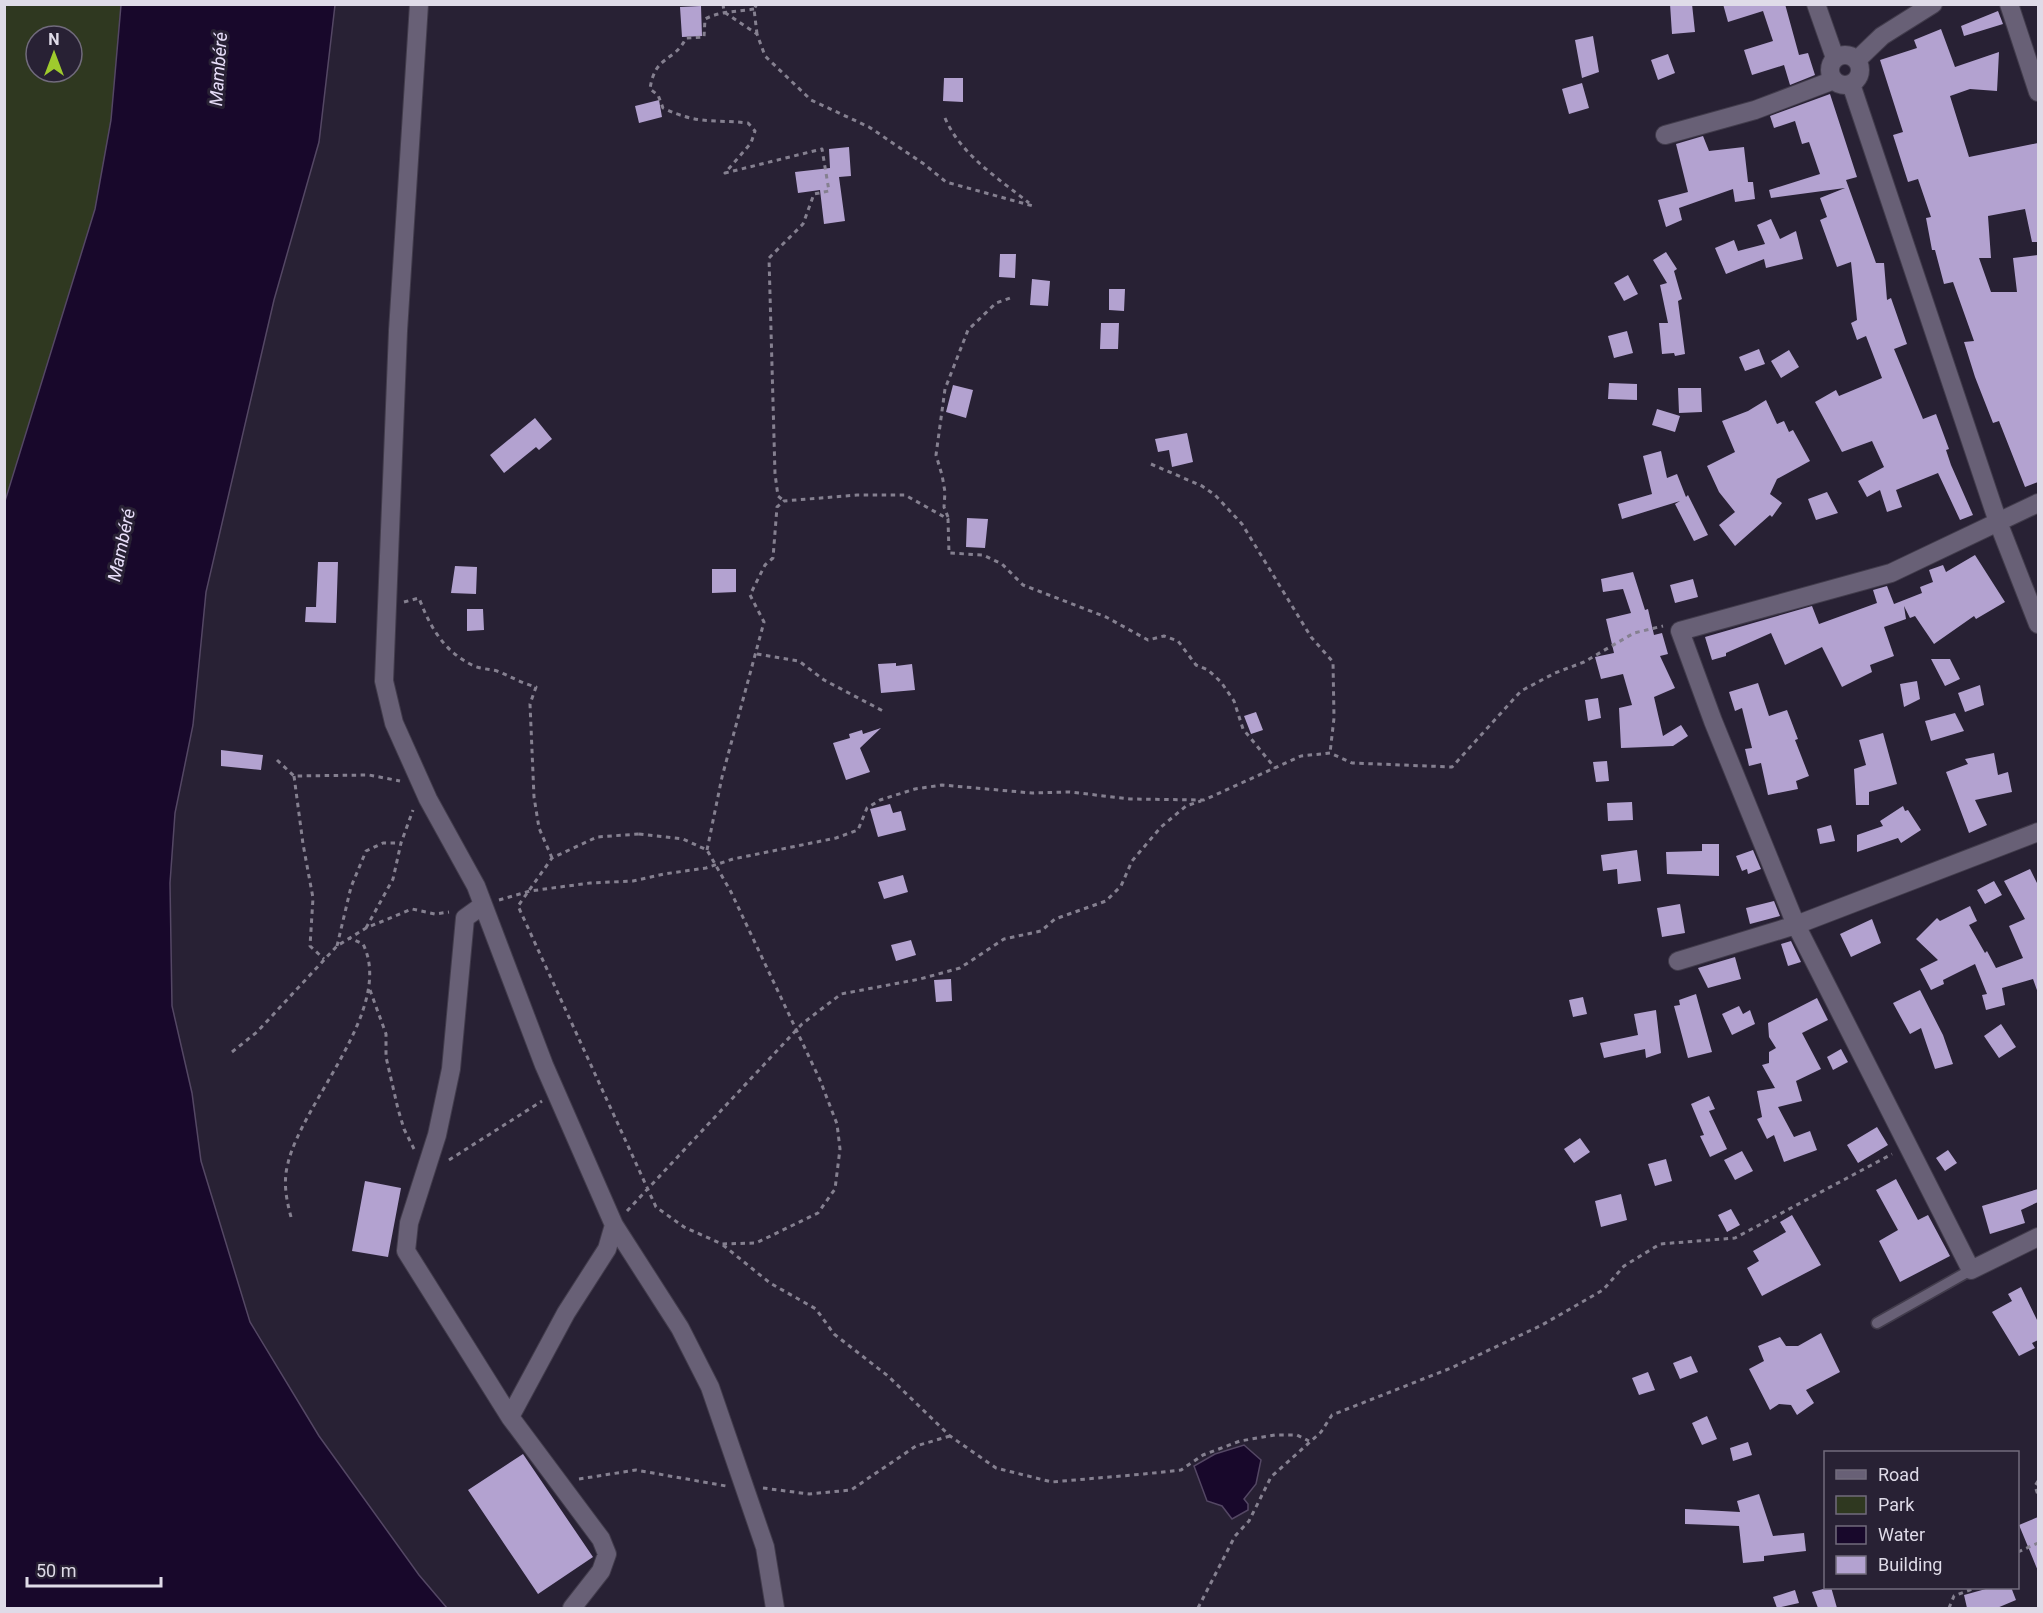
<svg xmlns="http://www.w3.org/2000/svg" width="2043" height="1613" viewBox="0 0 2043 1613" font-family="Roboto,sans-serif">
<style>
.green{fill:#2f3820;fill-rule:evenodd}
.water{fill:#18082b;stroke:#544764;stroke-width:1.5}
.building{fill:#b3a2d0}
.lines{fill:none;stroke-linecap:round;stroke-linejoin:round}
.lane-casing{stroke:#423c4c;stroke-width:13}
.street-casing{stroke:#423c4c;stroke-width:20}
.path{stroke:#858090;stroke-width:3;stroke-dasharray:4.5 4.5;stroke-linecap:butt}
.lane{stroke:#686076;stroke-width:10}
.street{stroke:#686076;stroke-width:18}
.labels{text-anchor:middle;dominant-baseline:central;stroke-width:6;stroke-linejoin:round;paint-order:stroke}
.water-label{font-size:18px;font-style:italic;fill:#e8defa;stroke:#282134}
</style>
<rect width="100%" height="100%" fill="#282134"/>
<path class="green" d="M5,5H121L111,120L95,209L5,501ZM36,36H72V72H36Z"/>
<path class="water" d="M121,5H335L319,142L274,300L206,592L193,725L175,813L170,883L172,1006L192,1093L201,1161L250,1322L319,1436L419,1575L447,1608H5V501L95,209L111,120Z
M1244,1445L1261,1460L1256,1484L1244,1499L1248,1504V1510L1232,1519L1222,1506L1207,1501L1194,1466L1215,1454Z"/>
<path class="building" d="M1670,4H1692L1695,32L1672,34Z
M1723,4H1785L1799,55L1808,53L1815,75L1790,85L1784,65L1752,75L1744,50L1773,41L1763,11L1728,22Z
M701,6L702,36L682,37L680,7Z
M1998,11L2003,24L1964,36L1961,26Z
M1941,29L1955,67L1999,52L1997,91L1970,89L1950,96L1969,157L2038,143V242H2032L2025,209L1988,216L1991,258H1979L1991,292H2017L2013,258L2038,255V482L2025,487L1999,421L1993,423L1975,377L1964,342L1974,341L1953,282L1944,284L1935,250H1932L1926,218L1931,217L1918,179L1908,182L1893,135L1903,132L1880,60L1917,48L1914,40Z
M1593,36L1599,72L1582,78L1575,40Z
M1668,54L1675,73L1658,80L1651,60Z
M944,78H963V102L943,101Z
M1582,83L1589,108L1569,114L1562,89Z
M1830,94L1857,177L1846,180L1876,263H1884L1887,300L1891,298L1907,344L1894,349L1923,419L1936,414L1949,449L1946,450L1951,465L1973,515L1960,520L1938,473L1896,490L1902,507L1887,512L1880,490L1867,497L1858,481L1884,467L1872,441L1842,452L1815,402L1836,390L1839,396L1882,378L1866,336L1857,340L1851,323L1857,320L1851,262L1837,267L1820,220L1827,217L1820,198L1845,188L1771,198L1769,190L1820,174L1809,142L1802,144L1795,121L1774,128L1770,116Z
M659,100L662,117L639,123L635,106Z
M1703,136L1709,151L1744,147L1748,182H1753L1755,199L1735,202L1733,189L1679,208L1682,220L1666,227L1658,200L1688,192L1676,144Z
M849,147L851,176L839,177L845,221L824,224L820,190L798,193L795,172L830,168L829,149Z
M1771,219L1780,239L1796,231L1803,259L1766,268L1764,259L1726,274L1715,248L1734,240L1738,251L1765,244L1757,225Z
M1666,252L1677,269L1674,271L1682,299L1678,301L1685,354L1675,356L1674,353L1662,354L1659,323H1668L1660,285L1667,283L1653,260Z
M1000,254H1016L1015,278L999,277Z
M1628,275L1638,294L1624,301L1614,283Z
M1032,279L1050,281L1048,306L1030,305Z
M1109,289H1125L1124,311L1109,310Z
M1101,323H1119L1118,349H1100Z
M1627,331L1633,353L1614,358L1608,336Z
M1759,349L1765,364L1745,371L1739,357Z
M1789,350L1799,367L1781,378L1771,361Z
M1609,383L1637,384V400L1608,399Z
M953,385L973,390L966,418L946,412Z
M1678,388H1701L1702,412L1679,413Z
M1766,400L1777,424L1784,421L1789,432L1793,430L1810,461L1777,479L1770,494L1782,503L1772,517L1770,515L1735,546L1719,525L1735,512L1719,492L1707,466L1735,452L1722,421L1748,411Z
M1657,409L1680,416L1675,432L1652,425Z
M535,418L552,439L539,450L536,447L504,473L490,455Z
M1187,433L1193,462L1172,467L1169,450L1158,452L1155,439Z
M1661,451L1667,478L1677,474L1686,497L1688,495L1708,535L1694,541L1675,504L1680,501L1622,519L1618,504L1652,494L1643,456Z
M1827,492L1838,513L1816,520L1808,499Z
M967,518L988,519L985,548L966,547Z
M1975,555L2005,602L1976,619L1974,616L1934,644L1915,616L1910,618L1904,606L1906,619L1884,627L1894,656L1870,665L1872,672L1842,687L1822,647L1785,665L1771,633L1726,653V656L1712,660L1705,637L1812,606L1819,624L1877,603L1873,590L1887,586L1894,604L1922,593L1920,587L1933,582L1929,570L1943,565L1946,572Z
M318,562H338L336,623L305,622L306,607H316Z
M455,566L477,567L476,594L451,593Z
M712,569H736V592L712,593Z
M1633,572L1645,610L1648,609L1654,635L1662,633L1668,654L1660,656L1675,688L1654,697L1663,736L1681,725L1688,736L1673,746L1621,748L1619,708L1632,705L1623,674L1601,679L1595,657L1614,653L1606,619L1631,613L1623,589L1603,592L1601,579Z
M1693,579L1698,597L1675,603L1670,585Z
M467,609H483L484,630L467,631Z
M1931,659H1950L1960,679L1945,686Z
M896,663V666L912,664L915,690L881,693L878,664Z
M1917,681L1920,699L1904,707L1900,684Z
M1758,683L1769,716L1787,710L1798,739L1795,740L1809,776L1796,781L1798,789L1768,795L1761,763L1749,766L1745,749L1752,748L1742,708L1735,711L1729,692Z
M1980,685L1984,705L1965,712L1958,693Z
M1598,698L1601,718L1588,721L1585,700Z
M1256,712L1263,730L1251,734L1244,716Z
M1955,713L1964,731L1931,741L1925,721Z
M881,728L860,748L870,772L846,780L833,743L850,738L849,734L862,730L863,734Z
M1883,733L1897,784L1869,792V805H1856L1854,769L1866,765L1859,740Z
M221,750L263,755L261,770L221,766Z
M1994,753L1998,775L2008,772L2012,792L1975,800L1987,825L1969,833L1946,772L1968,764L1965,759Z
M1607,761L1609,781L1596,782L1593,762Z
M1632,802L1633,820L1608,821L1607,803Z
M890,804L893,813L901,811L906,830L878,837L870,809Z
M1903,806L1905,811L1908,810L1921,830L1901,843L1898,838L1857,852V835L1883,826L1880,821Z
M1831,825L1835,841L1820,844L1817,829Z
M1702,844H1719V876L1667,874L1666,852L1702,851Z
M1637,850L1641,881L1618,884L1617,869L1603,871L1601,855Z
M1753,850L1761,869L1748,874L1747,869L1742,871L1736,856Z
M2030,869L2038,885V993L2033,979L2002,988L2005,1005L1986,1010L1982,995L1987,994L1975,964L1943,980L1944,984L1931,990L1920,969L1938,960L1916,939L1937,918L1940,921L1970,906L1977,921L1969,925L1985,953L1987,951L1996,968L2023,958L2009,926L2025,919L2004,881Z
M903,875L908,892L884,899L878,882Z
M1994,881L2002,895L1985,904L1977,890Z
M1774,901L1780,916L1750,924L1746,908Z
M1680,904L1685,933L1662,937L1657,908Z
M1872,919L1881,943L1851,957L1840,934Z
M911,940L916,955L896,961L891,945Z
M1791,941L1801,962L1788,966L1781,944Z
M1735,957L1741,979L1708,988L1698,968Z
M951,979L952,1001L936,1002L934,980Z
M1920,990L1943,1035L1953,1064L1935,1069L1921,1028L1910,1034L1893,1003Z
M1696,994L1712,1052L1688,1058L1674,1006L1680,1005L1679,1000Z
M1583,997L1587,1014L1573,1017L1569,1000Z
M1817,998L1828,1020L1802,1033L1821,1069L1796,1081L1802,1101L1778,1107L1794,1137L1810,1131L1817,1150L1784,1162L1774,1135L1767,1139L1757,1119L1762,1117L1757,1091L1775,1088L1762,1065L1769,1063V1052L1776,1048L1769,1037L1768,1023Z
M1739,1006L1743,1014L1750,1010L1755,1024L1732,1035L1722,1014Z
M1656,1010L1661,1053L1646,1058L1645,1049L1604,1058L1600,1043L1638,1035L1634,1014Z
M2001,1024L2016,1047L1999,1058L1984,1036Z
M1841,1049L1848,1062L1833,1070L1827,1057Z
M1709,1096L1715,1109L1709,1111L1727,1149L1710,1157L1700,1136L1704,1135L1691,1104Z
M1877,1127L1888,1145L1858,1163L1847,1145Z
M1580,1138L1590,1152L1574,1163L1564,1149Z
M1948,1150L1957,1163L1945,1171L1936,1158Z
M1742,1151L1753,1171L1735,1180L1724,1160Z
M1666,1159L1672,1181L1655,1186L1648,1164Z
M1896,1179L1918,1220L1928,1215L1950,1256L1900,1282L1879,1241L1898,1230L1876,1190Z
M365,1181L401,1188L388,1257L352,1251Z
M2038,1189V1202L2021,1210L2025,1223L1990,1234L1982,1206Z
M1621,1194L1627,1220L1601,1227L1595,1201Z
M1731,1209L1740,1225L1727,1232L1718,1215Z
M1792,1215L1821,1265L1762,1296L1747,1268L1759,1261L1753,1251L1786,1232L1780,1222Z
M2021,1287L2038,1322V1340L2032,1343L2035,1348L2019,1356L1992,1312L2012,1301L2008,1294Z
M1821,1333L1840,1372L1806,1390L1814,1403L1797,1415L1791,1405L1779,1404L1770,1410L1749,1369L1764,1361L1758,1346L1780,1337L1786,1346H1798Z
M1691,1356L1698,1372L1680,1379L1673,1363Z
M1648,1372L1655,1390L1639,1395L1632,1378Z
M1707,1416L1717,1439L1702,1445L1692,1423Z
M1748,1442L1752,1455L1733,1461L1730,1448Z
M523,1454L593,1557L538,1594L468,1490Z
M1759,1494L1773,1536L1804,1533L1806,1551L1764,1556V1561L1743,1563L1739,1526L1685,1524V1509L1740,1512L1737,1501Z
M2038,1517V1571L2019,1525Z
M1831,1587L1837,1608H1818L1812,1592Z
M1993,1587H2011L2016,1600L1997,1608H1967L1964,1595Z
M1795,1590L1799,1603L1777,1608L1773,1597Z"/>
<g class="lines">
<defs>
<path id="lane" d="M1877,1323L1971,1270"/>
<path id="street" d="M419,4L398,331L384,681L394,723L428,799L476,886L544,1065L614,1225L680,1328L710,1387L765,1547L775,1608
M1816,4L1835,58
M2009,4L2038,92
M1830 70a15 15 0 1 1 30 0a15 15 0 1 1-30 0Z
M1857,60L1882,36L1933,4
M1851,84L1998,522L2038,624
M1665,135L1755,110L1834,80
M2038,503L1891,573L1680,631L1713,721L1796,925L1971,1270L2038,1237
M483,905L465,918L451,1069L437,1135L409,1223L406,1251L510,1417L601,1539L607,1554L601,1571L572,1608
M1678,961L1796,925L2038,832
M510,1417L566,1313L607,1249L614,1225"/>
</defs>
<use href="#lane" class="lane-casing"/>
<use href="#street" class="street-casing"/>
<path class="path" d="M723,4L724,12L757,34L765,56L811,100L869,127L924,164L946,182L1033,206
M754,9C737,12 720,11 705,19L704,37L686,38C674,63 655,54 650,89L658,95L663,108C699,125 711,119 748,123L755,131L751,143L725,173L822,149L829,191L814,194L803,224L769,258L775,474L778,496L784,501
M757,34L754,9L757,4
M945,118C961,155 998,178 1029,203
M1151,464L1202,486L1215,495L1242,524L1311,637L1333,662L1334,718L1330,753
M948,517L944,507L945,492L942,475L936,455L945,389L968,330L996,303L1013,297
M404,602L419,598C430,627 444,652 474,666C481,669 489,669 497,671C510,676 521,683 536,687L530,704L534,797L539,828L552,858
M757,654L799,661L824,680L883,711
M277,760L294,776L369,775L400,781
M294,776L303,844L313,898L310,946L324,959
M639,834L683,839L707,850L731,892L820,1080L837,1124L840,1149L835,1189L818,1213L756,1243L722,1244L684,1227L656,1207L518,906L552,858L597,837Z
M707,850L722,777L764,622L750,595L765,565L773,558L777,507L784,501L857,495H905L948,519L949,553L983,555L1002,564L1023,585L1106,617L1148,640L1164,636L1178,641L1196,665L1208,670L1221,682L1234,701L1243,729L1275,768
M499,900L530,891L590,883L633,881L664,874L706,868L733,859L836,838L858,830L867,808L880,800L915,789L942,785L1032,793L1070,792L1130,799L1204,800L1301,756L1330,753L1352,763L1452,767L1521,691L1555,673L1584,662L1634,633L1663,626
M366,928L393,879L401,843L413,810
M337,946L351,887L366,851L383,843H401
M370,990L386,1034V1057L398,1109L404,1129L414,1149
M232,1052L257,1032L337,946L366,928L412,909L435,914L449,912
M449,1160L542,1101
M627,1211L802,1024L841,994L920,979L960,968L1004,939L1041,931L1055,919L1106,901L1121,886L1132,861L1161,827L1186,806L1201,801
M291,1217C286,1198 283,1182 288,1163C303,1101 395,1008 363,944L350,938
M723,1245L770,1283L816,1309L834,1334L888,1376L950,1436L996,1468L1052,1482L1144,1474L1181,1470L1203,1455L1240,1441L1275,1435H1297L1309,1441
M579,1479L636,1470L726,1486
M2038,1481L2035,1486L2038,1495
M763,1488L809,1494L851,1490L916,1446L950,1436
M2018,1552L2038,1543
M1198,1608L1235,1536L1249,1521L1271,1477L1321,1432L1332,1415L1451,1368L1542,1325L1603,1290L1624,1266L1660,1244L1735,1238L1892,1154
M1949,1608L1954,1596L1975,1588"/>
<use href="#lane" class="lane"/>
<use href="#street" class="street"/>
</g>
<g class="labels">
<g class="water-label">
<text transform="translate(218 69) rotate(-86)">Mambéré</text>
<text transform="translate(121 545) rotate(-78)">Mambéré</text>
</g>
</g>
<rect width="2043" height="1613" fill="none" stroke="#dfdbe8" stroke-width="12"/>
<rect x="1824" y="1451" width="195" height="138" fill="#282134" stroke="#716b7c" stroke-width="1.5"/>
<rect x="1836" y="1470" width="30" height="9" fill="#686076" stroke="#716b7c" stroke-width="1.5"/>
<text x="1878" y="1481" font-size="18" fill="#dfdbe8">Road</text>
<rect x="1836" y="1496" width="30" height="18" fill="#2f3820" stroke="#716b7c" stroke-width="1.5"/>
<text x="1878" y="1511" font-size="18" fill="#dfdbe8">Park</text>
<rect x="1836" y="1526" width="30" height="18" fill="#18082b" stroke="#716b7c" stroke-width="1.5"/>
<text x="1878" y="1541" font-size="18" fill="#dfdbe8">Water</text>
<rect x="1836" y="1556" width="30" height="18" fill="#b3a2d0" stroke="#716b7c" stroke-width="1.5"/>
<text x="1878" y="1571" font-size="18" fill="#dfdbe8">Building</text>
<g transform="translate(54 54)"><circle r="28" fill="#282134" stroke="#716b7c" stroke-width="1.5"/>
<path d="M0-4.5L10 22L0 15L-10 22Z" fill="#9fca2d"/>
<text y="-9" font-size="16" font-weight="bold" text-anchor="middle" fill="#dfdbe8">N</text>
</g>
<path d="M27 1577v9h134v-9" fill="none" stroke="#dfdbe8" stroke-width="3"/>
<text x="36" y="1577" font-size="18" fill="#dfdbe8" stroke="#282134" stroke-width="4.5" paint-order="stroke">50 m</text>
</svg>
